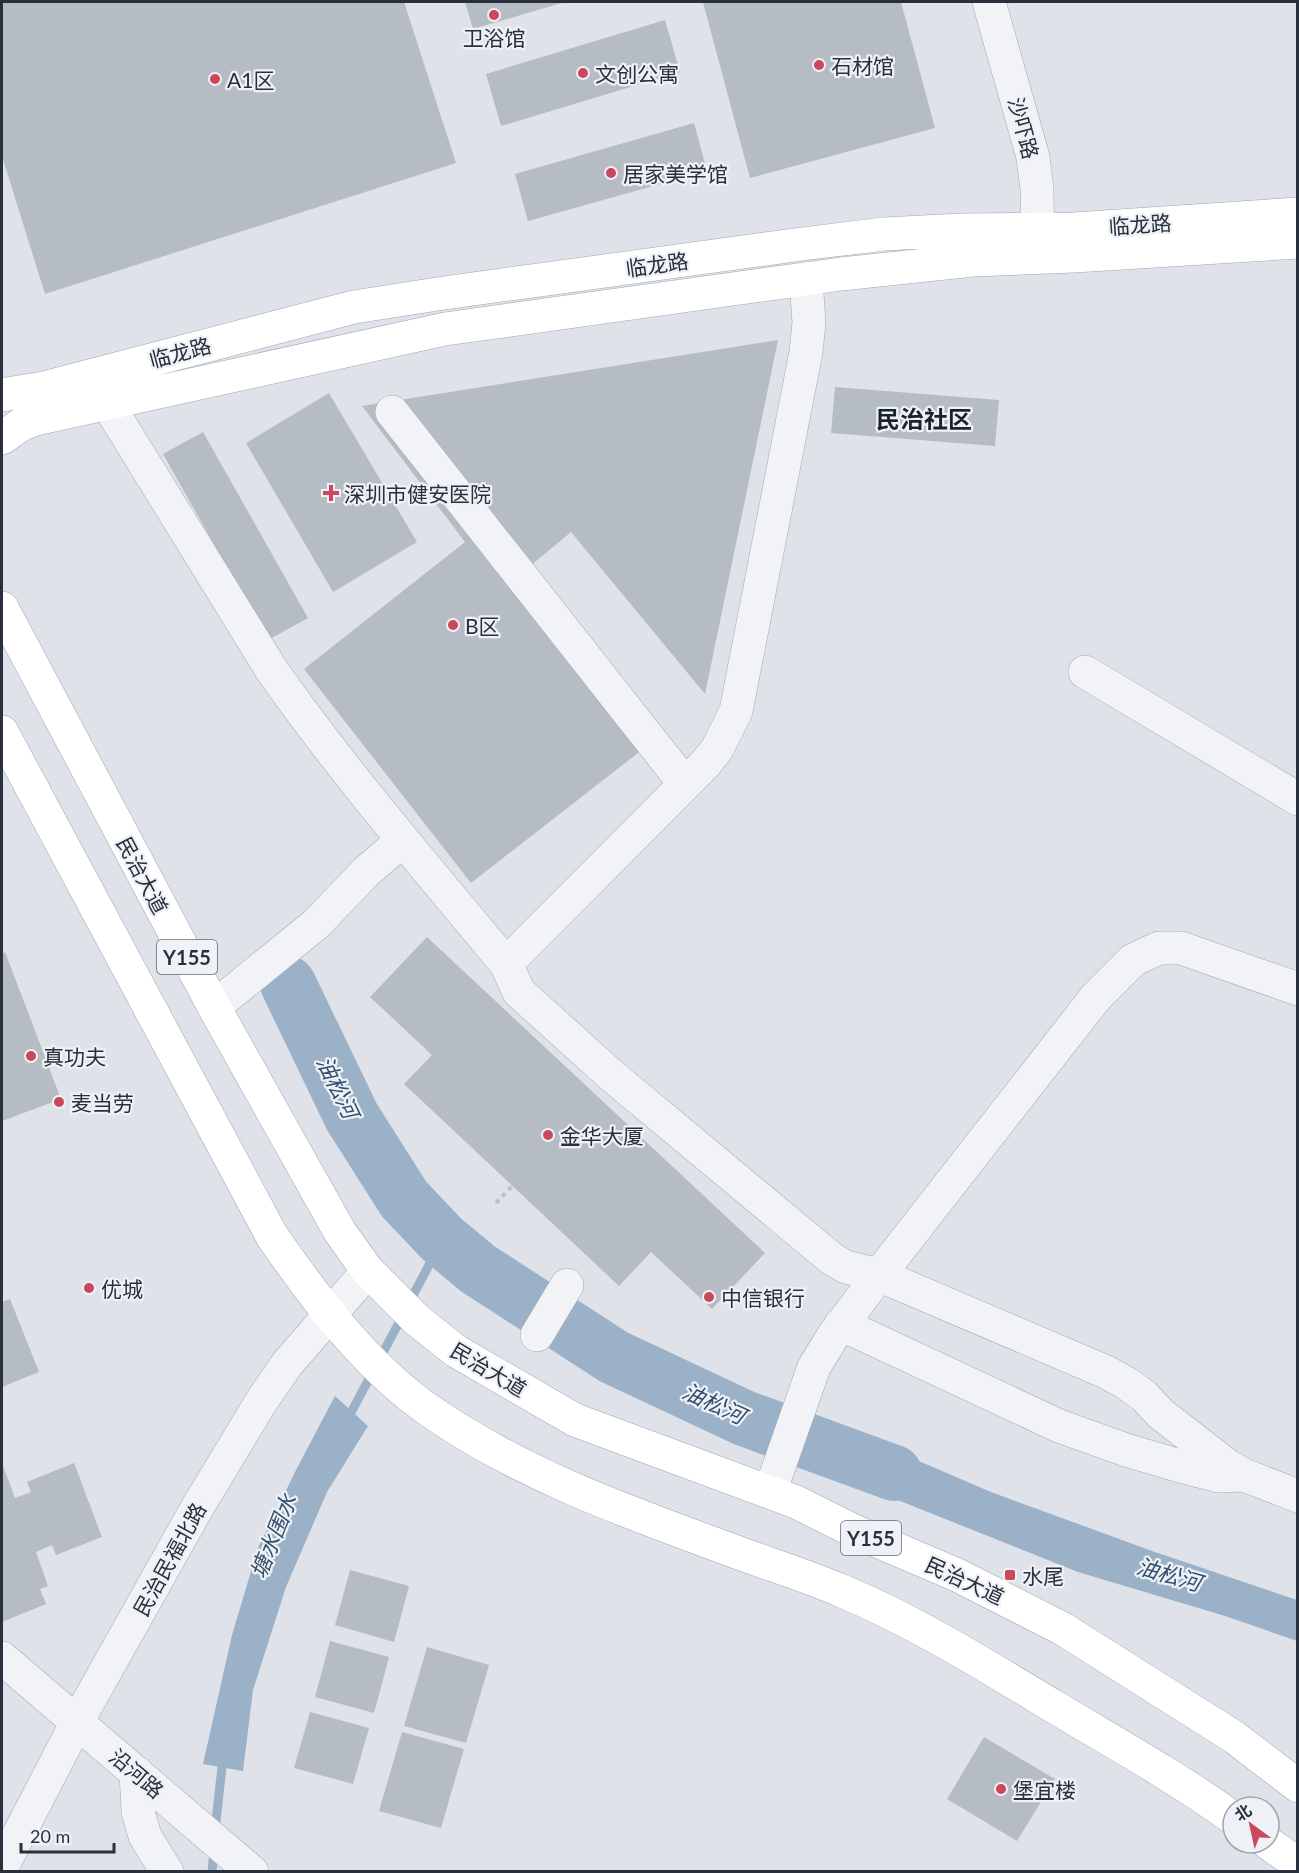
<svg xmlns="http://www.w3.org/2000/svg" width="1299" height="1873" viewBox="0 0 1299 1873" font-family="Lato,'Noto Sans SC',sans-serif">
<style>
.water{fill:#9bb1c7}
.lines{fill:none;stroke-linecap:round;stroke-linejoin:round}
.stream{stroke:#9bb1c7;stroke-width:9}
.river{stroke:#9bb1c7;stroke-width:56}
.building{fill:#b6bcc4}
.minor-casing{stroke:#a4a9b2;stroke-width:34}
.major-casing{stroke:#9ea7b3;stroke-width:34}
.path{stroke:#bdc0c6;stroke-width:4;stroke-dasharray:4.5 4.5;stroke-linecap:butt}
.minor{stroke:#f1f3f6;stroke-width:33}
.major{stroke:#fff;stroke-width:33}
.poi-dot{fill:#ca475c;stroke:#eef1f5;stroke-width:2}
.labels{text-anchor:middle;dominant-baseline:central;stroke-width:4.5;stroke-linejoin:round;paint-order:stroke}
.shield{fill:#eef1f5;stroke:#636a75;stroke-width:1.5}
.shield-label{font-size:20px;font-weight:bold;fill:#28303e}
.poi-label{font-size:21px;fill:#28303e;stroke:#eef1f5;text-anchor:start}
.street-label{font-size:21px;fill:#28303e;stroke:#eef1f5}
.water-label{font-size:22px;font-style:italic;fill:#345071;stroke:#eef1f5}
.quarter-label{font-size:24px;font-weight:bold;fill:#1b222f;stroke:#eef1f5}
</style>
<rect width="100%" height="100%" fill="#dfe2e8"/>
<path class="water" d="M303,974L350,1072L381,1120L343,1143L272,994Z
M418,1175C433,1209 470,1246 501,1267C511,1273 523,1279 534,1285L511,1321C461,1287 421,1241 378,1198Z
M586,1313L679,1371L769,1407L754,1424L749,1437L562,1350Z
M335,1396L368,1426L327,1492L286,1587L253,1690L243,1771L203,1764L232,1635L258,1548L297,1468Z
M841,1430L849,1431L991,1492L1152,1551L1297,1600V1641L1225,1616L1078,1572L815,1467L829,1437Z"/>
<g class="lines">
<path class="stream" d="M409,1303L439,1246
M346,1422L403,1315
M215,1830L223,1758
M212,1872L214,1850"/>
<path class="river" d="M288,984L352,1117L404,1199L442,1239L478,1269L614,1357L744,1418L894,1473"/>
</g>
<path class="building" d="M2,2H404L456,163L45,294L2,156Z
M465,2H565L473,29Z
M703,2H901L935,128L750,178Z
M665,20L680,72L501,126L486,74Z
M694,123L707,171L528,221L515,174Z
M778,340L705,694L571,532L512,581L643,749L471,883L304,669L465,542L362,406Z
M835,387L999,400L995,446L831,433Z
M329,393L417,542L333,592L246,443Z
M203,432L308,618L268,640L163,454Z
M427,937L765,1253L712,1309L651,1252L619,1286L404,1084L432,1055L370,997Z
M5,952L61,1099L2,1121V954Z
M10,1299L39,1372L2,1387V1302Z
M2,1463L15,1498L31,1492L27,1482L74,1463L102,1537L56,1555L52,1545L36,1552L48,1586L40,1589L46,1604L2,1622Z
M350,1570L409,1586L394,1642L335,1625Z
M330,1641L389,1657L374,1713L315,1697Z
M427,1647L489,1665L466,1743L404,1726Z
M310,1712L369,1728L353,1784L294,1768Z
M402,1732L464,1749L441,1828L379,1811Z
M984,1737L1055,1779L1017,1841L947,1799Z"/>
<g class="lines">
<defs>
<path id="minor" d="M989,2L1033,157L1037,190L1038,256
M107,403L271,669C343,772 426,867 506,964L519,992L611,1075L832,1259L846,1267L879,1275L1106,1372L1126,1383L1144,1396L1161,1414L1228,1466L1244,1475L1298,1496
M392,412L685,784
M1085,672L1298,799
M506,964L706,763L717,749L736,711L806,352L809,323L806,279
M214,1007L316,924L367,871L403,840
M841,1324L1059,1426L1126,1450L1180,1466L1219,1476L1241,1475
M537,1335L567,1285
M770,1492L814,1367L833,1336L879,1275L1096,997L1133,960L1159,948H1181L1298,989
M2,1658L252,1872
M136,1772L138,1812L145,1836L167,1872
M2,1867L77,1722L197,1508L261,1402L287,1364L368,1271"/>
<path id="major" d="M2,395L44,388L354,307L444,293L802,244L884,234L962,230L1074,229L1298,214
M2,438L22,424L36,419L445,329L841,274L973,260L1074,256L1298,242
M2,608L214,1007L340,1232L368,1271L417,1320L456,1351L575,1420L796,1502L854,1531L957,1575L1063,1629L1234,1737L1298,1786
M2,732L272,1236C317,1301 367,1368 433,1413C529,1479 642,1517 750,1557C781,1568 812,1578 842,1591C916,1622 985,1665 1053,1706C1113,1742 1176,1777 1233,1818
M1268,1843L1298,1864"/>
</defs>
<use href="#minor" class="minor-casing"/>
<use href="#major" class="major-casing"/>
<path class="path" d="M496,1203L512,1186"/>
<use href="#minor" class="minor"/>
<use href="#major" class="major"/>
</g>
<g class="poi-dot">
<circle cx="494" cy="15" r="6"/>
<circle cx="819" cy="65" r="6"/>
<circle cx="583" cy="73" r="6"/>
<circle cx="215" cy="79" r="6"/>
<circle cx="611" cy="173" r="6"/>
<path d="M328 484h6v6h6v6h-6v6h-6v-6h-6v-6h6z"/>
<circle cx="453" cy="625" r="6"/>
<circle cx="31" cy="1056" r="6"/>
<circle cx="59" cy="1102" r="6"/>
<circle cx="548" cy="1135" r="6"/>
<circle cx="89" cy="1288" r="6"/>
<circle cx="709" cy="1297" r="6"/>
<rect x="1004" y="1569" width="12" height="12" rx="3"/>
<circle cx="1001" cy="1789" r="6"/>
</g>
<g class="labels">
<g class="shield">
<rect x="157" y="940" width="60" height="34" rx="4.5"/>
<rect x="841" y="1521" width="60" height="34" rx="4.5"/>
</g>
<g class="shield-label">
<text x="187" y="957">Y155</text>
<text x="871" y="1538">Y155</text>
</g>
<g class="poi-label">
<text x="494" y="37" text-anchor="middle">卫浴馆</text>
<text x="831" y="65">石材馆</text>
<text x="595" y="73">文创公寓</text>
<text x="227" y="79">A1区</text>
<text x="623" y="173">居家美学馆</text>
<text x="344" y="493">深圳市健安医院</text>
<text x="465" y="625">B区</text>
<text x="43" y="1056">真功夫</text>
<text x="71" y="1102">麦当劳</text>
<text x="560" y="1135">金华大厦</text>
<text x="101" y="1288">优城</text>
<text x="721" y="1297">中信银行</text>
<text x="1022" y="1575">水尾</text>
<text x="1013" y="1789">堡宜楼</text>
</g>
<g class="street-label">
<text transform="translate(1024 128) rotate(75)">沙吓路</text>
<text transform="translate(1140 224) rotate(-4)">临龙路</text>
<text transform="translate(657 264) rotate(-8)">临龙路</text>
<text transform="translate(180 352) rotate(-15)">临龙路</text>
<text transform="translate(143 875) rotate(62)">民治大道</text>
<text transform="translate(489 1369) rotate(31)">民治大道</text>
<text transform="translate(169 1559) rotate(-61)">民治民福北路</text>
<text transform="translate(965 1580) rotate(25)">民治大道</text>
<text transform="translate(137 1773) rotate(40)">沿河路</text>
</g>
<g class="water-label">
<text transform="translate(338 1087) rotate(64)">油松河</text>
<text transform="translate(714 1403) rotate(25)">油松河</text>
<text transform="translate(273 1536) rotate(-68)">塘水围水</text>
<text transform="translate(1169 1574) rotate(16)">油松河</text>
</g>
<g class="quarter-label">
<text x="924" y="418">民治社区</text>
</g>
</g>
<rect width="1299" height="1873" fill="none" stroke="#28303e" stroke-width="6"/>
<g transform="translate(1251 1825) rotate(327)"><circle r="28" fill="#eef1f5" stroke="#9fa4ac" stroke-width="1.5"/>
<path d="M0-4.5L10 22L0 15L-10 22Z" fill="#ca475c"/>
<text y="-9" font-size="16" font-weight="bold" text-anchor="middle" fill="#28303e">北</text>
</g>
<path d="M21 1843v9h93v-9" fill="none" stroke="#28303e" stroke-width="3"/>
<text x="30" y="1843" font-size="18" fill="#28303e" stroke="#eef1f5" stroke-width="4.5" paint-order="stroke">20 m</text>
</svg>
